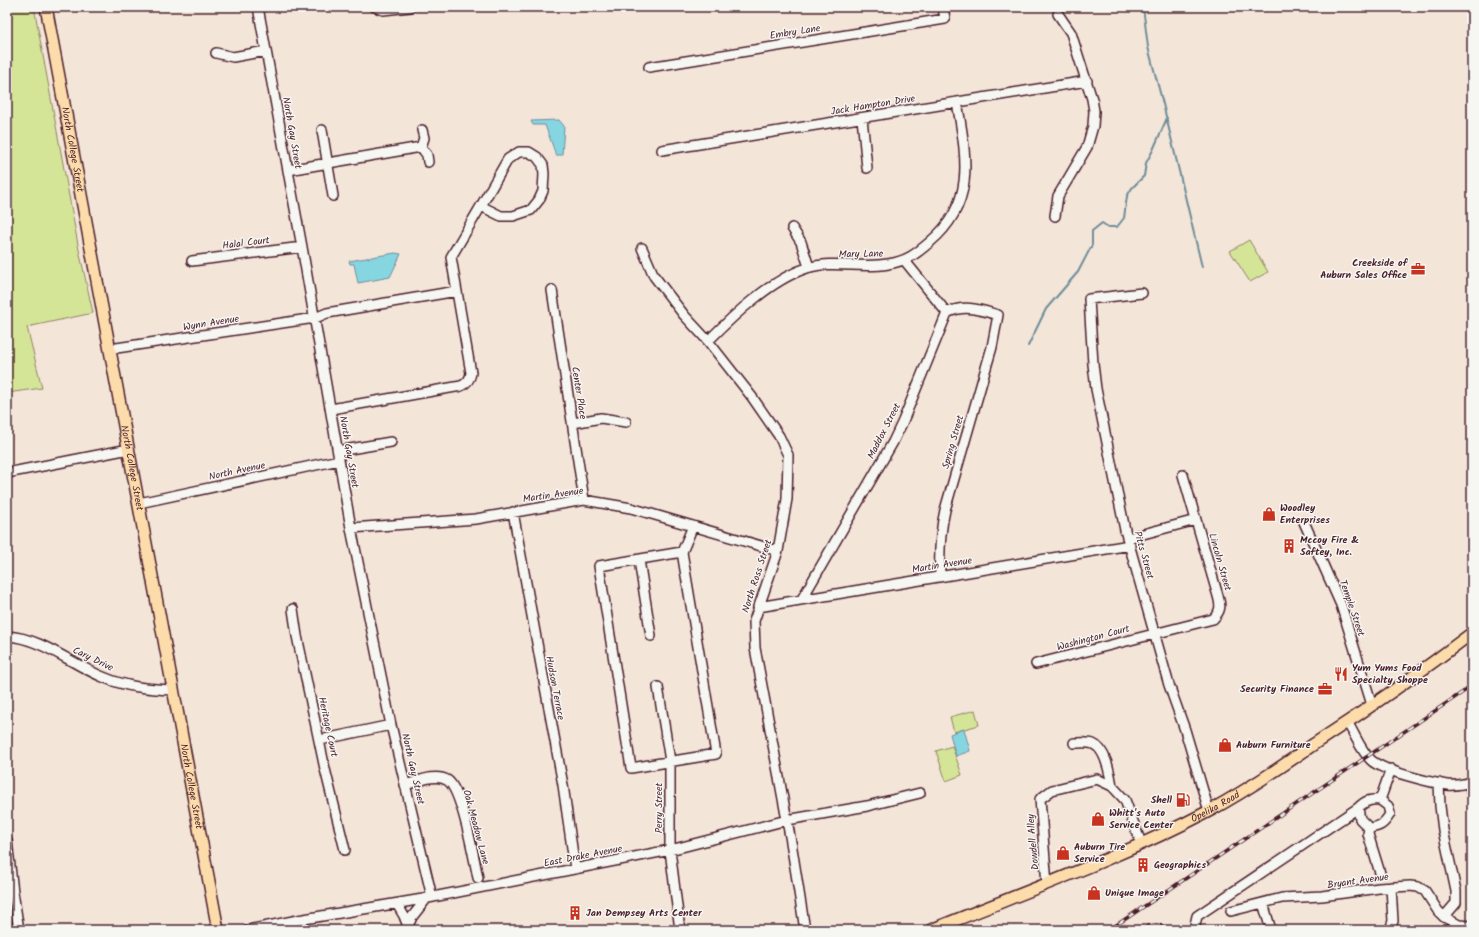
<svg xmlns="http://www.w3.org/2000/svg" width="1479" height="937" viewBox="0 0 1479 937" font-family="Kalam,sans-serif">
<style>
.green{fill:#d4e598;stroke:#8f8262}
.water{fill:#86d6e2;stroke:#6e8d99}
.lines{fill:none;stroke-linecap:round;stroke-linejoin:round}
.stream{stroke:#6e8d99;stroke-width:2}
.minor-casing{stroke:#4a1f2b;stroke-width:12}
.major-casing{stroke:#4a1f2b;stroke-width:14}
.minor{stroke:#f6f6f2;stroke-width:9}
.major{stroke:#fddcac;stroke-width:11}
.rail-casing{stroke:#4a1f2b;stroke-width:3.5}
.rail{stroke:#f6f6f2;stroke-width:2;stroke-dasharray:6;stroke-linecap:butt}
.labels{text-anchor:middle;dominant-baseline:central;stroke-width:3;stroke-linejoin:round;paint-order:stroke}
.street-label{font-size:10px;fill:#4a1f2b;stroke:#f6f6f2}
.poi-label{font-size:10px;font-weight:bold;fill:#4a1f2b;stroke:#f6f6f2;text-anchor:start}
</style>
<rect width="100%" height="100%" fill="#f4e5d9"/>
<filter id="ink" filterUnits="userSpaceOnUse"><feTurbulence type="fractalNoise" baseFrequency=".025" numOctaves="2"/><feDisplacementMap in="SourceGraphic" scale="8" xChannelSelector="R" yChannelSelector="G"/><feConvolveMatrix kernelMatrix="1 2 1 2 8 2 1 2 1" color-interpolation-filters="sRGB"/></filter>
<g filter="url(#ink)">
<path class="green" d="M7,7H34L79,250L93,313L27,327L42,388L7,393Z
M1249,240L1268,272L1250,282L1230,251Z
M975,710L979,725L954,732L950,717Z
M952,746L962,775L946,781L936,751Z"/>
<path class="water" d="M559,120L564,126L562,155H556L545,125H533L531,121Z
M395,253L401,254L390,277L358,283L354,264H350L349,261Z
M964,729L970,751L956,756L950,734Z"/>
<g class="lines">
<path class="stream" d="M1143,7L1148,47L1163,104L1202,267
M1028,346L1046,309L1078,272L1092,245V231L1102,223L1108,227H1117L1124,218L1127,196L1132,188L1144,176L1146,163L1153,150L1167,118"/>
<defs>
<path id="minor" d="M258,7L302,247L351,528L391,725L432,897
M375,7L383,10L410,7
M216,53L233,57L266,51
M649,67L945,19L943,7
M862,118L867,168
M322,130L333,196
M422,130L424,138L421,147L427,155L428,162
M662,150L1087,81
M288,170L421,147
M1055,216L1058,196L1087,147L1093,126L1094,111L1092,99L1071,33L1058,14
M792,228L801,242L809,267
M642,248L654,276L684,315L708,341L752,397L779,436L788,455L787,499L778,551L754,621L755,648L791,842L805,930
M192,261L302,247
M905,261L947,313
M552,290L584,500
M1142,293L1089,299L1093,364L1096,389L1125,530L1169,685L1185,730L1209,811
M708,341C734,315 772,279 807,268C833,260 862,269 888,264C907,261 916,254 930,242C977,203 966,155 957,102
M110,349L315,318L327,313L457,291
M331,409L461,386C467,383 470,380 471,373L451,257L481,206L508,159L519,152H529L537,157L543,165L544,174L543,191L539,200L531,210L513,216H501L481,206
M573,423L601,418L626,422
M338,451L391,442
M7,473L129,449
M139,503L339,460
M513,512L563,785L575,869
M1304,522L1341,605L1372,705
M351,528L476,519L584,500L631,508L778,551
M1128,538L1196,520
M682,552L716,754L631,768L599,566Z
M682,552L693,526
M639,560L651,636
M802,599L893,442L903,421L947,313C965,304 980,310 998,315L992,347L945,510C940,532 939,554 940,577
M758,607L1130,545
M293,609L297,636L325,769L345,850
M7,636C42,638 71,664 103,677C126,687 148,689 173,690
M1036,664L1213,619C1221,611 1221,606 1218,596L1183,475
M658,687L670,761V850L680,930
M1347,722C1355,734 1361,752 1372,761C1384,771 1432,783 1448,785C1456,786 1464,784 1472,782
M320,740L391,725
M1074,743C1080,743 1088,742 1093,744C1106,749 1110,774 1112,786
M1439,783L1440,806L1443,830L1456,891V903L1444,917
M1470,783L1472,795
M405,785C417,782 435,773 447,780C462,789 474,859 478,878
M1380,800L1391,769
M1358,808C1365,801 1370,799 1380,800L1388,806L1390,814C1384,824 1380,827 1369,828
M7,840L13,892L19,930
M1047,884L1040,799L1052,790L1097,779L1112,786L1125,800L1141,843
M1263,903L1271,930
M397,904L404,916L409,929
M1231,911L1282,898L1322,896L1379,888L1410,886L1418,887L1425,891L1438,911L1444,917L1459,925L1472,926
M408,926L412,917L427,898
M248,930L298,920L423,899L670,850L787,820L867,806L920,793
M1150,930L1157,929L1159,930
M1196,930L1195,925L1197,916L1358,808L1360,819L1369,828L1368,834L1380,873
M1390,930L1393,921L1391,887"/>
<g id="major">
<path id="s1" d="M46,7L218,930"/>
<path id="s2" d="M931,930C1024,892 1120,858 1209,811C1246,791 1280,768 1314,744C1368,709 1421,672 1472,633"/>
</g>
</defs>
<use href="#minor" class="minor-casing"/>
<use href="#major" class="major-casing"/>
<use href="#minor" class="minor"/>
<use href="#major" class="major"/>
<defs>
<path id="rail" d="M1109,930L1472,686"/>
</defs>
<use href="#rail" class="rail-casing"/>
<use href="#rail" class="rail"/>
</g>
</g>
<defs>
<symbol id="office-bare" viewBox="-9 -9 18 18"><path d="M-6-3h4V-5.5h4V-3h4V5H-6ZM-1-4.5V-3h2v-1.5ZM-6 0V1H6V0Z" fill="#c8321e" stroke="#f6f6f2" stroke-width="2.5" paint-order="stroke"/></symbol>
<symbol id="shop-bare" viewBox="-9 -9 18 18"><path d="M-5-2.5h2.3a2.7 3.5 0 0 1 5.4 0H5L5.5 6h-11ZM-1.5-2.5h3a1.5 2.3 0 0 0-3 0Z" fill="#c8321e" stroke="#f6f6f2" stroke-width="2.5" paint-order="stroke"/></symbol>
<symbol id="building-bare" viewBox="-9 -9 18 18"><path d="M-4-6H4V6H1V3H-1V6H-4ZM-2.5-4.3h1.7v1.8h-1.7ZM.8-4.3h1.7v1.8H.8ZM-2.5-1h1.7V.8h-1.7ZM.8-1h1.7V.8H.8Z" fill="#c8321e" stroke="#f6f6f2" stroke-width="2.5" paint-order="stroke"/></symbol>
<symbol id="restaurant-bare" viewBox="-9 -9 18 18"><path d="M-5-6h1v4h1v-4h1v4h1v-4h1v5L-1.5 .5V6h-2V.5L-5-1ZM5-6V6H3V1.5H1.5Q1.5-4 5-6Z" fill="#c8321e" stroke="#f6f6f2" stroke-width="2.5" paint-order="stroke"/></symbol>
<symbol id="fuel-bare" viewBox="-9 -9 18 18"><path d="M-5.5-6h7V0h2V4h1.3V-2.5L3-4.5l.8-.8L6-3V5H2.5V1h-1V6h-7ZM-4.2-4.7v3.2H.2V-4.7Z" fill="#c8321e" stroke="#f6f6f2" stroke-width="2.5" paint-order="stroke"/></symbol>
</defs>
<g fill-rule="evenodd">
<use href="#office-bare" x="1408" y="259" width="20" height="20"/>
<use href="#shop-bare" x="1259" y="504" width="20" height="20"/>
<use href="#building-bare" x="1279" y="536" width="20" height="20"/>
<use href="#restaurant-bare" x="1331" y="664" width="20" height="20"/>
<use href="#office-bare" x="1315" y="679" width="20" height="20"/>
<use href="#shop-bare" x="1215" y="735" width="20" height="20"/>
<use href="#fuel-bare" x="1173" y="790" width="20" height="20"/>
<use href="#shop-bare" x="1088" y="809" width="20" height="20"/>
<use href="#shop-bare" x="1053" y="843" width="20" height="20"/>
<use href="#building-bare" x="1133" y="855" width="20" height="20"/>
<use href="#shop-bare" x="1084" y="883" width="20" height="20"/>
<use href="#building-bare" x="565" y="903" width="20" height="20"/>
</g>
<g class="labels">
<g class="street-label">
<text transform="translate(795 32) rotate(-9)">Embry Lane</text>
<text transform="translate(873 105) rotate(-9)">Jack Hampton Drive</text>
<text transform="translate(292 133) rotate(80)">North Gay Street</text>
<text stroke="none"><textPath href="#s1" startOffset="145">North College Street</textPath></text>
<text transform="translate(246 243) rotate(-7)">Halal Court</text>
<text transform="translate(861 254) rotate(-1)">Mary Lane</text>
<text transform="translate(211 323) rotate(-9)">Wynn Avenue</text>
<text transform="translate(579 393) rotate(81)">Center Place</text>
<text transform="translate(884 431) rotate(-63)">Maddox Street</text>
<text transform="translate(953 442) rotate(-74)">Spring Street</text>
<text transform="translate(349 452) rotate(80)">North Gay Street</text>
<text stroke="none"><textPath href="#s1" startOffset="469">North College Street</textPath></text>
<text transform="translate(237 471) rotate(-12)">North Avenue</text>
<text transform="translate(553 495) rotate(-8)">Martin Avenue</text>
<text transform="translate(1144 555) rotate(74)">Pitts Street</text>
<text transform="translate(1220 562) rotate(74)">Lincoln Street</text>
<text transform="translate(942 565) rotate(-9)">Martin Avenue</text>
<text transform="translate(757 576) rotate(-72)">North Ross Street</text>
<text transform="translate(1352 608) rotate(71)">Temple Street</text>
<text transform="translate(1093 638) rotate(-15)">Washington Court</text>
<text transform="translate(93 659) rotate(26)">Cary Drive</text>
<text transform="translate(555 688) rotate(79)">Hudson Terrace</text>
<text transform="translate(328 727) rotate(78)">Heritage Court</text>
<text transform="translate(413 769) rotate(77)">North Gay Street</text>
<text stroke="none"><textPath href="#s1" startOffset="793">North College Street</textPath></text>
<text stroke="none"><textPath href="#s2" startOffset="310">Opelika Road</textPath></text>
<text transform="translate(659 808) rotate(-90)">Perry Street</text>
<text transform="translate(476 827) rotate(75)">Oak Meadow Lane</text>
<text transform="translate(1033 842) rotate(-95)">Dowdell Alley</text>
<text transform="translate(583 856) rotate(-11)">East Drake Avenue</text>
<text transform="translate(1358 881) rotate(-8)">Bryant Avenue</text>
</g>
<g class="poi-label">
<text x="1407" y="263" text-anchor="end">Creekside of<tspan x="1407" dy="12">Auburn Sales Office</tspan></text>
<text x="1280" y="508">Woodley<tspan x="1280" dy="12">Enterprises</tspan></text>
<text x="1300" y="540">Mccoy Fire &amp;<tspan x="1300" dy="12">Saftey, Inc.</tspan></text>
<text x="1352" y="668">Yum Yums Food<tspan x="1352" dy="12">Specialty Shoppe</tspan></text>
<text x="1314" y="689" text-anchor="end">Security Finance</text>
<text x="1236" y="745">Auburn Furniture</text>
<text x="1172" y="800" text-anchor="end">Shell</text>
<text x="1109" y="813">Whitt's Auto<tspan x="1109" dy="12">Service Center</tspan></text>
<text x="1074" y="847">Auburn Tire<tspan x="1074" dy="12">Service</tspan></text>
<text x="1154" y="865">Geographics</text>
<text x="1105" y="893">Unique Image</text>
<text x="586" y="913">Jan Dempsey Arts Center</text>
</g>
</g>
<rect width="1479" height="937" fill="none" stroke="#f6f6f2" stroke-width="24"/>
<rect x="12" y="12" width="1455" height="913" fill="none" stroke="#4a1f2b" stroke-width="1.5" filter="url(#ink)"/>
</svg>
